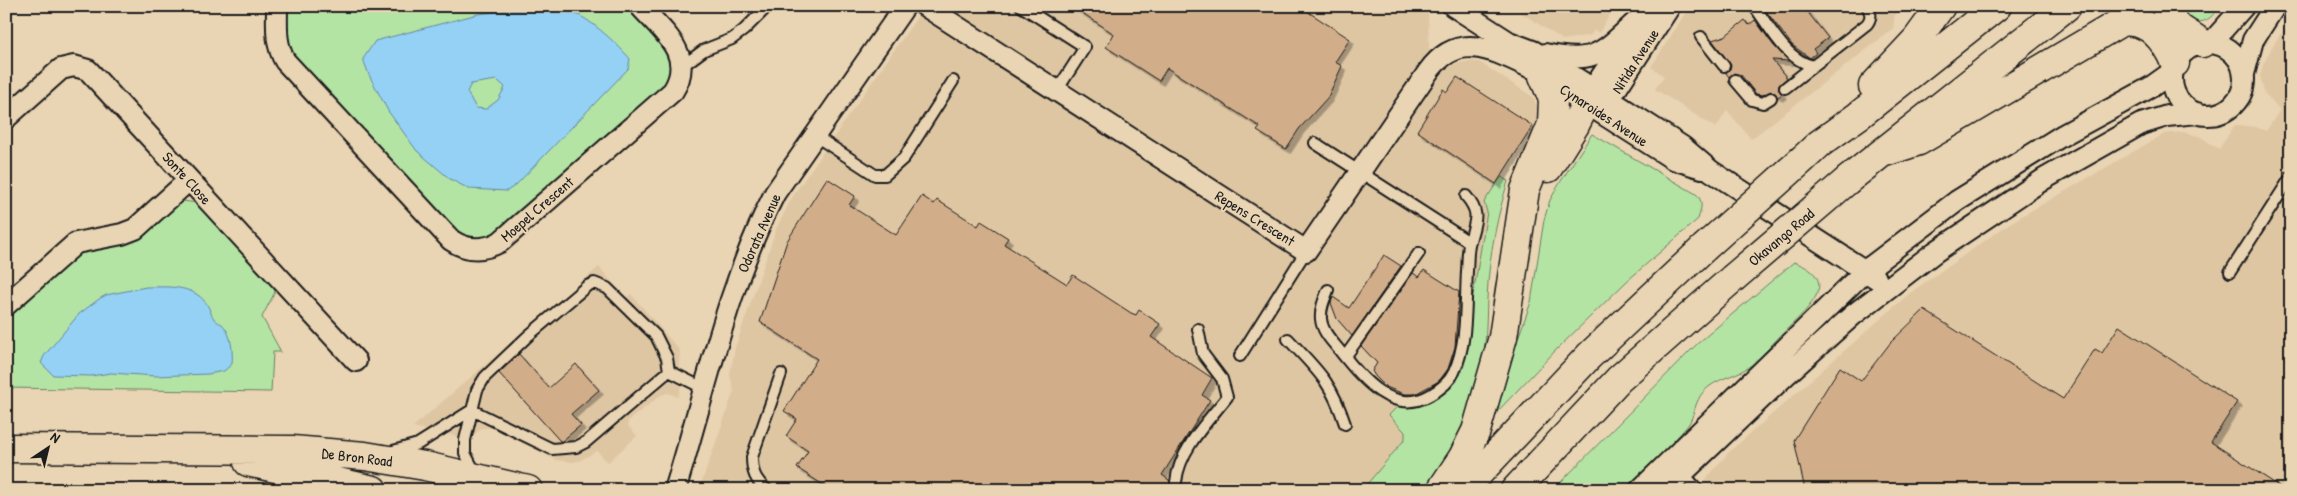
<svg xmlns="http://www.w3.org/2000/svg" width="2297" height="496" viewBox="0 0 2297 496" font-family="'Patrick Hand',sans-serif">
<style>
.built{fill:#dec6a3}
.green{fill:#b3e4a4;stroke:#688060}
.water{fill:#94d1f5;stroke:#64899e;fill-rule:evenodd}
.building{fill:#d1ae89;stroke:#1c1c1c;filter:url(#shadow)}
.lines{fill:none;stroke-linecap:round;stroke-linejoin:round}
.lane-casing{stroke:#1c1c1c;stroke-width:14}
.street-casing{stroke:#1c1c1c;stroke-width:24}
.secondary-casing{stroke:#1c1c1c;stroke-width:31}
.lane{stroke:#e9d4b3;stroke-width:10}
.street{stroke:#e9d4b3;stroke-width:20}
.secondary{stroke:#e9d4b3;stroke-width:28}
.secondary-bridge-casing{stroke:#1c1c1c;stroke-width:31;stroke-linecap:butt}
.secondary-bridge{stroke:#e9d4b3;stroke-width:28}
.labels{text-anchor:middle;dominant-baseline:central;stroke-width:4;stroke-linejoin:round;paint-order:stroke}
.street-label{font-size:15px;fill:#1c1c1c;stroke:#e9d4b3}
</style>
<defs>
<filter id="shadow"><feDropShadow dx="4.5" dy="4.5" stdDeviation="0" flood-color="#0004"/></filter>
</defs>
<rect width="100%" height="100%" fill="#e9d4b3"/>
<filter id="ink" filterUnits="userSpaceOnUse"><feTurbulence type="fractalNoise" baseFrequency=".02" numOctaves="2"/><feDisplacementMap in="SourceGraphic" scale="10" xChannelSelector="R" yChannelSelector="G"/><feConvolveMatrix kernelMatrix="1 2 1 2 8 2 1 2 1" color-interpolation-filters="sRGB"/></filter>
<g filter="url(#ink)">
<path class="built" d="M925,6H1419L1428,12L1429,48L1455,64L1470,61L1479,62L1533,97L1541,114L1490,194L1486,207L1487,212L1460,373L1451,387L1435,400L1419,406L1399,405L1389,415L1405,432V439L1362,490H699L734,391L730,374L735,348L777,227L794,194Z
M1511,6H1615L1599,33L1594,30L1591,35L1563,40Z
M1690,6H1905L1895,14L1893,29L1751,139L1727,110L1716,128L1655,89L1664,76L1651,67Z
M2291,20V490H1697L1728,453L1910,293L2010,223L2164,134L2182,132L2199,136L2219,149L2235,125L2256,127L2266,131L2280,110L2265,94L2260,76L2263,65L2273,45Z
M599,267L626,298L631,294L680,351L679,366L685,373L678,397L668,393L661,395L628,421V426L637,436L608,462L597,451L581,460L574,462L556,460L493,428H482L470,439L413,427Z"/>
<path class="green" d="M286,6H626L667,52L672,64L668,83L493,235L475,239L456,233L295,57L288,47Z
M2179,6H2220C2206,27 2193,27 2179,6Z
M1592,134L1696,194C1704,201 1701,210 1698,219L1627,281L1556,350L1494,415L1512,355L1531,302L1544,220L1550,200L1561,181Z
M1501,177L1508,181C1498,214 1491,247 1488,282C1486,306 1487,330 1484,354C1476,404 1453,449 1425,490H1362L1405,439V432L1389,415L1399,405C1425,409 1447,397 1460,373L1487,212L1484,202Z
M183,201L197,203L274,286L275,292L262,317L281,352H273L271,392L6,388V317L76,253Z
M1794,262C1847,281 1802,313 1780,336C1770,346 1759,361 1747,368C1733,377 1717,378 1704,391C1694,402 1695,415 1688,425C1669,448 1644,469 1623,490H1553L1697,344Z"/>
<path class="water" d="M510,10C531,10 556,8 576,14C590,19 621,47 630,59L628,69L516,185L507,191L469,189L450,179L417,151L388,111L369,75L363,59L375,41L478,14ZM497,80L505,87L498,100L486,109L476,108L467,92L471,84Z
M146,287C166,287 192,284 206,303C210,308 211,316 215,320C217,322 220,323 222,324C232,334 233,352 232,364L224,371L208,374L155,376L111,373L91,376L53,375L41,363L44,356L79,314L99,299L106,295Z"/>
<path class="building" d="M1072,6H1299L1350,39L1335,62L1342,66L1328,97L1299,129L1286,149L1257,131L1260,127L1167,68L1159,81L1106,47L1114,34Z
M1772,6H1803L1828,38L1813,49L1816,53L1810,58L1792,45L1766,11Z
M1745,20L1749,25L1755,20L1774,46L1789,61L1772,60L1787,78L1779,85L1778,89L1782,94L1778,97L1771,91L1763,95L1756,94L1741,75L1734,73L1729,77L1726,73L1730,69L1731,65L1712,40L1725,36Z
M1457,77L1533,126L1496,184L1417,131L1443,89L1447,92Z
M827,178L855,196L849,205L896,235L922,196L934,204L937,200L978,226L981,221L1008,238L1004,244L1067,284L1073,275L1131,313L1136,315L1139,310L1160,324L1151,337L1212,378L1202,395L1210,400L1162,475L1169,480L1172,487H1181L1185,490H831L797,468L808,451L786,436L797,419L784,411L817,359L760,322L787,241Z
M1384,255L1401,266L1352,336L1337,319L1331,303L1333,297L1349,308Z
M1424,270L1459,292L1455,347L1448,369L1439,381L1415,394H1404L1386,387L1375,376L1372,371L1377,363L1361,346L1413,273L1419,277Z
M1924,310L2063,399L2095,349L2102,353L2119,326L2237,402L2211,442L2285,490H1805L1794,440L1840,367L1861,381L1891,342Z
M519,354L549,388L576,364L599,390L571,414L581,425L562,441H560L499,373Z"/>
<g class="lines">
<defs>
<path id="lane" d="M1021,6L1085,47L1056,92
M1754,6C1770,27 1786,60 1813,66
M1701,37L1724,66
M681,67L704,50L732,39L744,30L764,10
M1735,80L1752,100L1763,103L1771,98
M1785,88L1867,24C1872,17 1871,13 1867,6
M814,135L875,175H885L904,158L953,81
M1315,143L1469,242
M2230,272L2291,177
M1328,290C1324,300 1320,309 1321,319C1322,332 1333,342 1340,351C1361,377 1392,417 1430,395C1439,390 1449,383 1454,372C1468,342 1465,303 1467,271C1468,261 1467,250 1470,241C1475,220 1481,214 1466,196
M1288,339C1318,371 1331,381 1345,424
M1240,356L1306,251
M1345,357L1419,253
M669,371L705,389
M472,410L552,449L576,447L586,442L669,371
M393,451L418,444L472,410
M475,472L465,453V440L477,390L485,377L528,336L587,286L594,283L607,288L656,336L667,358L669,371
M1683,473L1698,490
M1176,482C1179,450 1208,421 1227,397L1222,379L1203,354L1198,329
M767,490C755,480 752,472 752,457L781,374"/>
<path id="street" d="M277,6C277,26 275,44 285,61L451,240C467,251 483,251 500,242L673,91C696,55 662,31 640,6
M925,6L1306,251L1428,72C1457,31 1491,49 1529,67
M1453,6L1509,42L1533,51L1593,89L1683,147L1711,171L1876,278
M2172 79a36 36 0 1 1 72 0a36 36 0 1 1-72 0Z
M2211,43L2244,6
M1545,54C1596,65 1602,52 1638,20
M2244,74L2253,40L2275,6
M1542,75L1673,159L1702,168
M1587,101L1593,89L1648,6
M1597,106L1609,100L1670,6
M6,118L61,69L74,66L88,70L356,361
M6,305L76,243L122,234L135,229L189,180
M675,490C706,390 727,286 775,193L905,6
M1640,490L1865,271L1957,201L2063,135L2151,87L2172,72
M1665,490L1787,374L1853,315L1935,252L2044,179L2141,124L2167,116L2197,113"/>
<path id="secondary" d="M2165,6L2176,26L2202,43
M1873,86L1917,39L1941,6
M1882,153L1919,141L2121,22C2149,18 2165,40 2175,63
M1804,158L1819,144L1858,116L1997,6
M1548,168L1575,125L1586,103
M1849,179L2067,6
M6,448L292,450L365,456L425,466L528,490
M248,462L373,490
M1441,490L1463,457L1476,431L1503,337L1525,190L1552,124L1553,99L1543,76
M1463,490L1589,356L1704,248
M1515,490L1619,379L1732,279"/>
</defs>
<use href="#lane" class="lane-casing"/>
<use href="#street" class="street-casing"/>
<use href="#secondary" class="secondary-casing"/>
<use href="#lane" class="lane"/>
<use href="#street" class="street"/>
<use href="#secondary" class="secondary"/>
<defs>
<path id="secondary-bridge" d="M1704,248L1804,158
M1732,279L1849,179"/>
</defs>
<use href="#secondary-bridge" class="secondary-bridge-casing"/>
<use href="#secondary-bridge" class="secondary-bridge"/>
</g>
</g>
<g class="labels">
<g class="street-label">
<text transform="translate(1635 61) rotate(-57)">Nitida Avenue</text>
<text transform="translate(1604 115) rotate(33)">Cynaroides Avenue</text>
<text transform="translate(187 178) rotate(48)">Sonte Close</text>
<text transform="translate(537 209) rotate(-41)">Moepel Crescent</text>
<text transform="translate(1255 218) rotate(32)">Repens Crescent</text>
<text transform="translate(759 233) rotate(-66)">Odorata Avenue</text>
<text transform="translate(1781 237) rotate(-40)">Okavango Road</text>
<text transform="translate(357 457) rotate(7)">De Bron Road</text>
</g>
</g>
<rect width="2297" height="496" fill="none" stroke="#e9d4b3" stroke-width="25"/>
<rect x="12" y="12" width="2272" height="471" fill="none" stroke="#1c1c1c" stroke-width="2" filter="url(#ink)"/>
<g transform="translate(48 448) rotate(35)" stroke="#e9d4b3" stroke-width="4" paint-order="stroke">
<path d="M0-4L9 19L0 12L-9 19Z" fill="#1c1c1c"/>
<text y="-8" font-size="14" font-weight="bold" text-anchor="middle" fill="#1c1c1c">N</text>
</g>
</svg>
